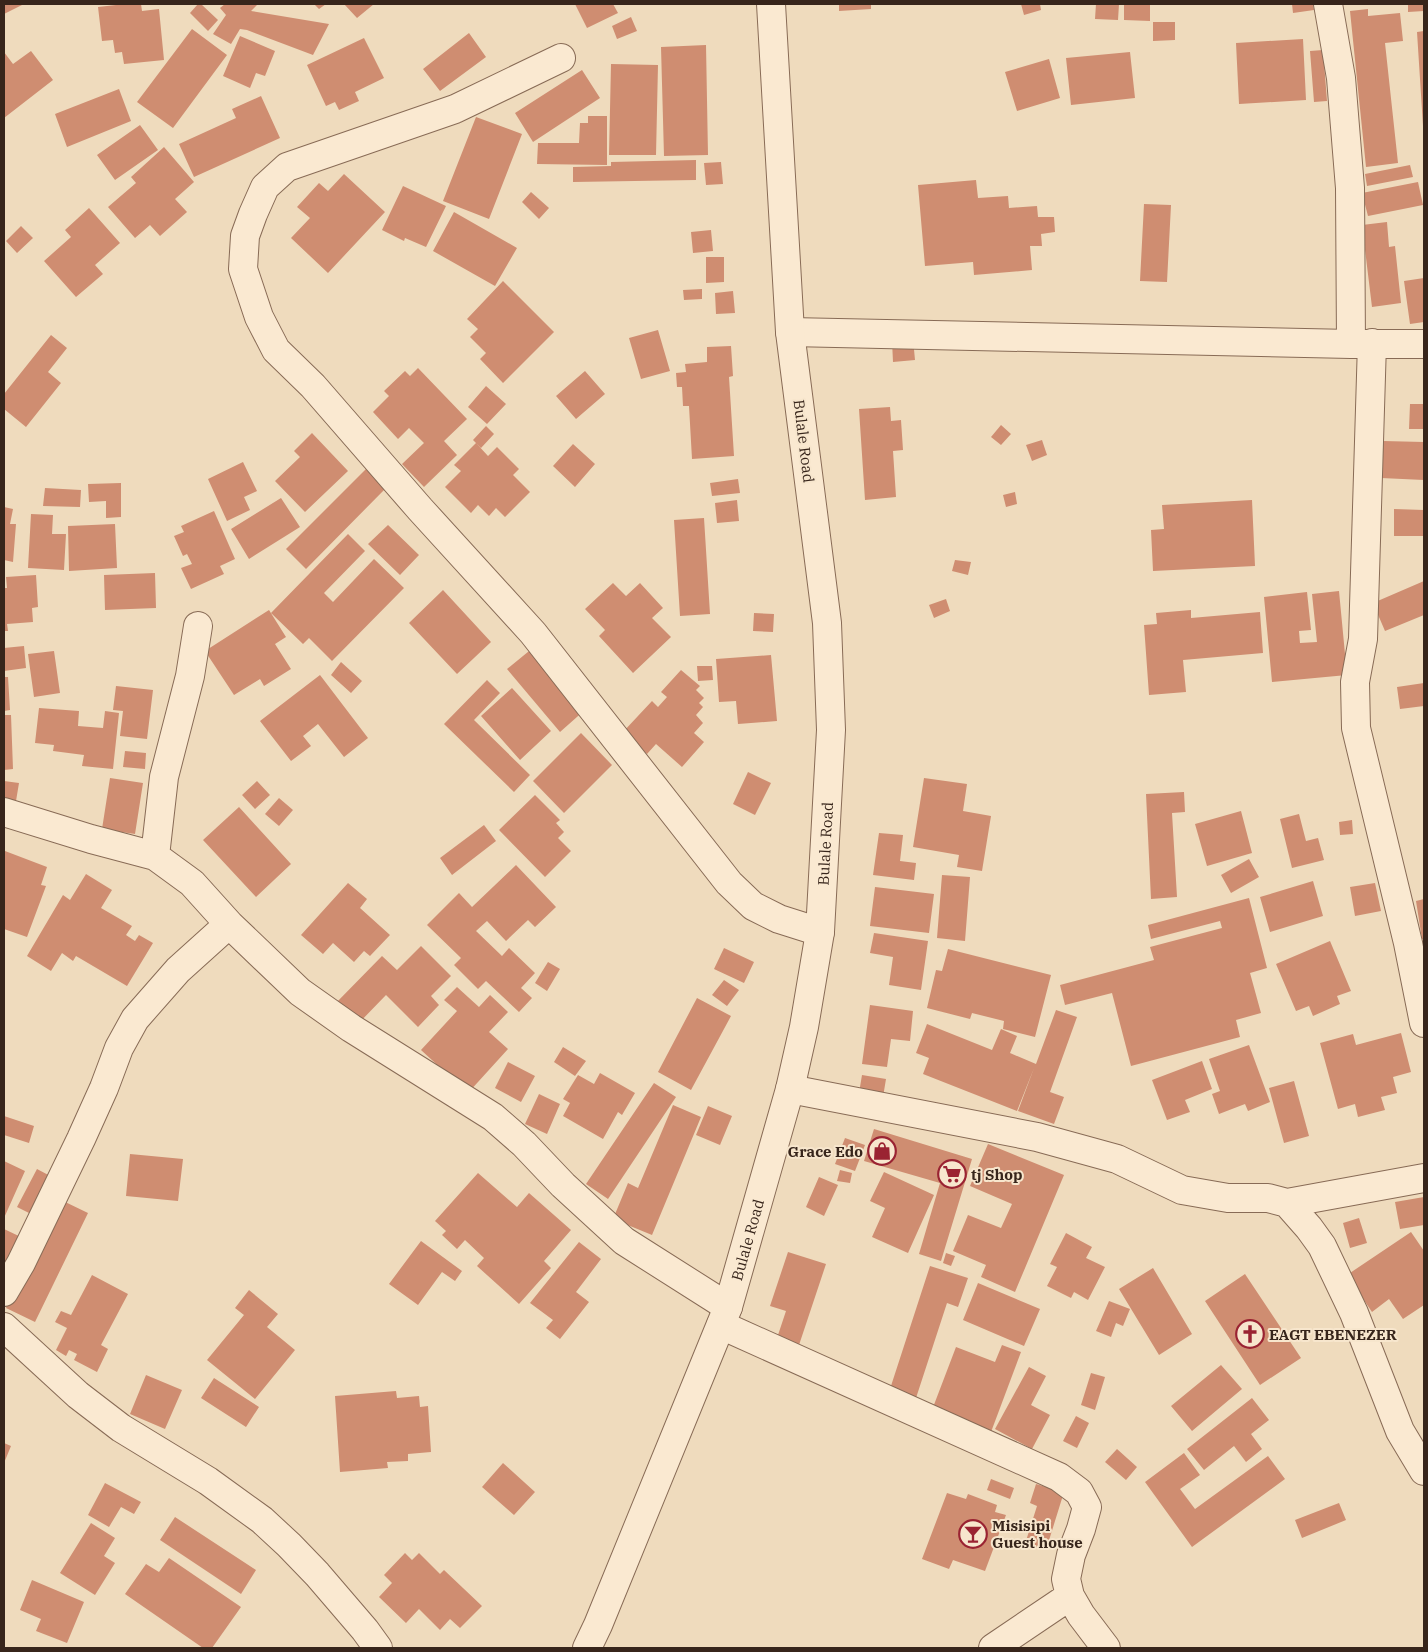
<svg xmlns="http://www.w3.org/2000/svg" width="1428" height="1652" viewBox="0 0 1428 1652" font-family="'IBM Plex Serif',serif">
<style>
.building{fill:#cf8d71}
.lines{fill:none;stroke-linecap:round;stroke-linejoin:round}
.minor-casing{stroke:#886b56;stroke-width:30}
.tertiary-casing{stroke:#886b56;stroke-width:30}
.minor{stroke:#fae9d1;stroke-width:28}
.tertiary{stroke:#fae9d1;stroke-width:28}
.labels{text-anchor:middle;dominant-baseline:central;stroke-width:4;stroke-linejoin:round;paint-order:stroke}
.street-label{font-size:15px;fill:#37251b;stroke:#f7e6cd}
.poi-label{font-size:15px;font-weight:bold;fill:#37251b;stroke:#f7e6cd;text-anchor:start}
</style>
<rect width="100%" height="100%" fill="#efdbbd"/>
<path class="building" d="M4,4H24L4,14Z
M125,4H141L142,11L159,9L164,60L124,64L122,52L115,53L113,40L102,41L98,7Z
M198,4H201L218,20L208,31L190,13Z
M225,4H258L251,11L329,24L313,55L247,30L240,29L231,44L213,34L226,15L220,8Z
M314,4H326L319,9Z
M344,4H374L357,18Z
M575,4H613L618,13L587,28Z
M839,4H871V9L839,11Z
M1021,4H1040L1041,10L1024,15Z
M1096,4H1119L1118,20L1095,19Z
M1124,4H1150V21L1124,20Z
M1292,4H1313L1314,10L1293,13Z
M1408,4H1424V11L1408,12Z
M1368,9V16L1400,13L1403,41L1385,43L1398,163L1366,167L1350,11Z
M631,17L637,31L617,39L612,26Z
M1153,22H1175V40L1153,41Z
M192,29L227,55L173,128L137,102Z
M1424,31V126H1423L1417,32Z
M469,33L486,57L440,91L423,69Z
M240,36L275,51L265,76L256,73L250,88L223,76Z
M364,38L384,78L355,92L359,101L339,110L335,102L326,106L307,65Z
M1303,39L1306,100L1239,104L1236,43Z
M706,45L708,155L664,156L661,47Z
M1323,50L1327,101L1314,102L1310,51Z
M31,51L53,80L4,118V52L13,64Z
M1130,52L1135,98L1071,105L1066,58Z
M1049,59L1060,98L1017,111L1005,72Z
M611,64L658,65L656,155H609Z
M582,70L600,98L533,142L515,113Z
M119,89L131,121L67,147L55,114Z
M261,96L280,138L194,177L179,144L236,118L232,109Z
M588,116H607V165L537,164L538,143H579L580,123H588Z
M476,117L522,134L489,219L443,201Z
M140,125L158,150L115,180L97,155Z
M164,147L194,182L175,199L187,212L160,236L150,225L135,238L108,207L136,183L131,177Z
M696,160V180L573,182V167L611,166V162Z
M721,162L723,184L706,185L704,163Z
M1410,165L1413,177L1367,186L1365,174Z
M344,174L385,212L328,273L291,238L310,218L297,207L319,183L328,191Z
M976,180L978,198L1008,196L1009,208L1037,206L1038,217H1054L1055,232L1041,234L1042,246H1030L1032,270L974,275L973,262L925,266L918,185Z
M1418,182L1423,205L1368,216L1362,193Z
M403,186L446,206L426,247L405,238L404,241L382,230Z
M531,192L549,208L539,219L522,202Z
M1144,204L1171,205L1167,282L1140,281Z
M89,208L120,243L95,265L103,274L76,297L44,261L71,237L65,230Z
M454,212L517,248L495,286L433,251Z
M1387,222L1389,247L1395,246L1401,303L1372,307L1362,225Z
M21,226L33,238L17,253L6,241Z
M711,230L713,251L693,253L691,232Z
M706,257H724V282L706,283Z
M1424,278V322L1410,324L1404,281Z
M503,281L554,332L503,383L480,359L486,353L470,337L478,329L467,319Z
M702,289V299L684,300L683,290Z
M733,291L735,313L716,314L715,293Z
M658,330L670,371L641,379L629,338Z
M51,335L67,348L48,372L61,383L26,427L4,409V394Z
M913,339L915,360L893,362L892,341Z
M731,346L733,376L729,377L734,456L692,459L689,406H683L682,387H677L676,373L686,372L685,364L707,362V347Z
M418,368L467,419L444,441L457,455L424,487L402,464L424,443L409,428L398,439L373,412L389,396L384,391L405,371L410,376Z
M585,371L605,394L576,419L556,396Z
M486,386L506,404L487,424L468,407Z
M1410,404H1424V429H1409Z
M890,407L891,421L901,420L903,450L893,451L896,497L865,500L859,409Z
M1001,425L1011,434L1001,445L991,437Z
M486,426L494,434L481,448L473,440Z
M312,433L348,471L305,512L275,481L300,457L294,451Z
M1042,440L1047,455L1032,461L1026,445Z
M1383,441L1424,442V480L1381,478Z
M476,443L488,456L497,447L519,469L513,475L530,492L505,517L496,508L489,516L478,505L471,513L445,487L461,471L454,465Z
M573,444L595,464L575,487L553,466Z
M243,462L257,491L244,497L250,510L227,521L208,479Z
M366,469L385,489L306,569L286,549Z
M738,479L740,493L712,496L710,483Z
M121,483V517L106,518V501L89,502L88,484Z
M45,488L81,490L80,507L43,506Z
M1015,492L1017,504L1006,507L1003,495Z
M281,498L300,527L249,559L231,529Z
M737,500L739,521L717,523L715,503Z
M1252,500L1255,566L1153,571L1151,530L1164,529L1162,505Z
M4,507L13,509L10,524H16L13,562L4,560Z
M1394,509L1424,510V536H1394Z
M214,511L235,559L220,566L224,574L191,589L181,568L192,564L187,554L183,556L174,536L184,532L181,526Z
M31,514L53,515L52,534H66L64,570L28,568Z
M704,518L710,614L680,616L674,520Z
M115,524L117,568L69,571L68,526Z
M388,525L419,555L400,575L368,544Z
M348,534L365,551L324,593L333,602L374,559L404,588L332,661L309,638L303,644L271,613Z
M955,560L971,562L968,575L952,571Z
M155,573L156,608L105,610L104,575Z
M36,575L38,607L32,608L33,622L7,624L8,631H4V588H7L6,577Z
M1424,581V615L1385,631L1373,603Z
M613,583L626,596L640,583L663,608L652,618L671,637L633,673L599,636L605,630L585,609Z
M443,590L491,642L457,674L409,623Z
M1339,591L1347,675L1272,682L1264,597L1307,592L1311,630L1299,631L1300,643L1317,642L1312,594Z
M946,599L950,611L934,618L929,605Z
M269,610L286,637L275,644L291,669L264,686L260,679L234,695L205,651Z
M1191,610V618L1260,612L1263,653L1183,660L1186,692L1149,695L1144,625L1157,624L1156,613Z
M754,613L774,614L773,632L753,631Z
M24,646L26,668L4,671V648Z
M534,647L586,709L560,732L507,669Z
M54,651L60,693L34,697L28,654Z
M771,655L777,721L738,724L736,701L719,702L716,659Z
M341,662L362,681L351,693L331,675Z
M697,666H712L713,680L698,681Z
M681,670L700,686L696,690L704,698L699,703L703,707L696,715L703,723L694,733L704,742L682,767L656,744L647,754L623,732L652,701L658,707L667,697L661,692Z
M320,675L368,738L344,757L318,724L303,736L311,746L291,761L260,721Z
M4,677H8L10,710L4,711Z
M487,680L500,693L474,720L530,775L514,792L444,724Z
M1424,683V706L1400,709L1397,687Z
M116,686L153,690L147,739L120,736L123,711L113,710Z
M512,688L551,731L520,760L481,716Z
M39,708L79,711L78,726L103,728L105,711L119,713L113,769L82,766L84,755L53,751L54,745L35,743Z
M4,715H11L13,769L4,770Z
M581,733L612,765L564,813L533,781Z
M125,751L146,753L145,769L123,767Z
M748,772L771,783L755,815L733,804Z
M110,778L143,783L135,834L102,829Z
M924,778L967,784L963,811L991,816L982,871L957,867L959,855L913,847Z
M4,781L19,783L15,807L4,805Z
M257,781L270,795L255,809L242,795Z
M1184,792L1185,812L1172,813L1177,897L1151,899L1146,794Z
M535,795L560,820L556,823L564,832L558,838L571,851L545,877L499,830Z
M279,798L293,810L279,826L265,814Z
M239,807L291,864L256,897L203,840Z
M1241,811L1252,853L1207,866L1195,824Z
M1299,814L1306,841L1318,838L1324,860L1292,868L1280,819Z
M1352,820L1353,834L1340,835L1339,822Z
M484,825L496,841L452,875L440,858Z
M879,833L903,835L900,861L916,863L914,880L873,875Z
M5,851L47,867L41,885L46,886L27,937L4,929Z
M1249,859L1259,877L1231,893L1221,875Z
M516,865L556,907L535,927L528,920L506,941L487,921L476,931L502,956L509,948L535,973L521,988L532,998L519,1012L486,981L478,989L454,965L461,958L427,925L459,893L472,907Z
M86,874L112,890L101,908L132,926L126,935L135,941L139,935L153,943L127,986L76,956L73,961L62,953L51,971L27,956L63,895L70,900Z
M942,875L970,877L965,941L937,938Z
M1313,881L1323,916L1270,932L1260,897Z
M348,883L367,899L360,908L390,935L370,956L364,951L354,962L333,943L323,954L301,935Z
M1375,883L1381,911L1355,916L1350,887Z
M875,887L934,894L929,933L870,926Z
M1249,898L1267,968L1250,973L1261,1013L1236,1020L1240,1037L1131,1066L1112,993L1065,1005L1060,985L1154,960L1150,947L1222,928L1220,921L1151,939L1148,925Z
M1424,899V939H1422L1416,901Z
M874,933L928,941L921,990L889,985L893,957L870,953Z
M1330,941L1351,991L1337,996L1340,1004L1313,1016L1309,1006L1296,1011L1276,964Z
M421,946L451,976L431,996L439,1005L418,1027L386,995L356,1026L334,1005L382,956L397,970Z
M724,948L754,962L744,983L714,969Z
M948,949L1051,975L1035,1037L1003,1029L1004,1021L972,1013L970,1019L927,1008L936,970L942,971Z
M548,962L560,969L547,991L535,983Z
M724,980L739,990L727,1006L712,995Z
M457,987L479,1007L490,995L508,1012L489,1032L508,1049L468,1093L421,1050L457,1011L444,1000Z
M697,998L731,1016L691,1090L658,1072Z
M870,1005L913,1011L910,1041L891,1039L887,1067L862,1064Z
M1056,1010L1077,1017L1050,1092L1064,1097L1054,1124L1018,1111L1034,1068L1017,1111L923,1074L929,1058L916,1053L927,1024L992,1050L1001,1029L1017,1036L1010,1053L1036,1064Z
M1401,1033L1411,1072L1393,1077L1397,1093L1381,1097L1385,1110L1358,1117L1355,1104L1338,1109L1320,1043L1353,1034L1356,1045Z
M1249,1045L1270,1102L1248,1111L1245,1104L1219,1114L1212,1094L1220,1091L1209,1059Z
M563,1047L586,1061L575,1076L554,1062Z
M1202,1061L1212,1089L1185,1100L1190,1112L1167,1120L1152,1080Z
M508,1062L535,1076L521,1102L495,1088Z
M600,1073L635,1093L622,1115L618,1112L603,1139L563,1116L570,1103L563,1099L578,1075L594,1084Z
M862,1075L886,1079L883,1097L859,1093Z
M1294,1081L1309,1136L1284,1143L1269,1088Z
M654,1083L676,1097L608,1199L586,1184Z
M539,1094L560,1104L547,1134L525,1124Z
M673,1105L701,1117L652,1235L613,1219L628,1183L638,1188Z
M708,1106L732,1116L720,1145L696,1135Z
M4,1116L34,1126L29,1143L4,1135Z
M874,1129L972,1159L941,1261L919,1254L940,1183L864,1161Z
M845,1138L865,1145L855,1171L835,1164Z
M988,1144L1064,1175L1015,1292L981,1277L986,1265L953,1251L968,1215L1001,1228L1012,1204L970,1186Z
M130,1154L183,1159L178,1201L126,1196Z
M4,1161L25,1171L4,1218Z
M37,1169L54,1178L35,1216L17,1207Z
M840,1170L852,1173L850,1183L837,1181Z
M884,1172L934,1195L908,1253L872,1237L885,1208L870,1201Z
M478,1173L517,1207L529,1193L571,1230L544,1261L551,1268L519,1304L477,1266L484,1258L465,1240L457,1249L442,1235L446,1231L435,1221Z
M819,1177L838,1185L824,1216L806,1207Z
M1424,1197V1225L1400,1229L1395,1202Z
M59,1199L88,1213L35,1322L6,1308Z
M1359,1218L1367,1243L1350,1248L1343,1223Z
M4,1229L23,1238L4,1276Z
M1411,1232L1424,1251V1305L1403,1319L1389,1299L1372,1312L1347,1275Z
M1066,1233L1092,1247L1086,1258L1105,1267L1088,1300L1074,1292L1071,1298L1047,1286L1057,1267L1050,1264Z
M421,1241L462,1271L455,1281L442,1272L418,1305L389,1284Z
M579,1242L601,1259L576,1292L589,1302L560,1339L546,1328L553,1320L530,1303Z
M788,1252L826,1264L798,1348L776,1341L786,1311L770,1306Z
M946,1253L955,1256L951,1266L943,1263Z
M930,1266L968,1278L958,1307L947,1303L916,1398L890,1389Z
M1153,1268L1192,1334L1159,1355L1119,1289Z
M1245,1274L1301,1358L1260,1385L1205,1301Z
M92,1275L128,1294L101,1345L108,1349L97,1372L74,1360L77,1354L69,1350L66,1356L56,1350L67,1328L55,1322L61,1311L71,1315Z
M978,1283L1040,1309L1024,1346L963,1320Z
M249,1290L278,1314L267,1327L295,1350L255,1399L207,1360L244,1315L235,1308Z
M1109,1301L1130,1309L1123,1326L1116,1323L1111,1337L1096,1331Z
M1002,1345L1021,1352L991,1432L932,1410L956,1347L995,1362Z
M1221,1365L1242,1389L1192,1431L1171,1406Z
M1029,1367L1046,1376L1031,1405L1050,1415L1032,1449L995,1429Z
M1091,1373L1105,1377L1095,1410L1081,1405Z
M146,1375L182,1390L165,1429L130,1414Z
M214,1378L259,1407L246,1427L201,1398Z
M396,1391L397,1398L419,1396L420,1407L428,1406L431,1452L408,1454V1461L387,1462L388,1468L340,1472L335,1396Z
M1252,1398L1269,1420L1251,1434L1262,1449L1246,1462L1234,1446L1204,1470L1187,1449Z
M1076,1416L1089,1423L1077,1448L1063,1441Z
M4,1443L11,1446L4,1463Z
M1117,1449L1137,1467L1126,1480L1105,1462Z
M1184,1453L1200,1475L1180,1489L1195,1509L1268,1456L1285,1479L1192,1547L1145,1482Z
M503,1463L535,1492L514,1515L482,1487Z
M991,1479L1014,1488L1010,1499L987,1490Z
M105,1483L141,1502L134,1514L121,1507L109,1527L88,1515Z
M1036,1484L1064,1492L1046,1550L1025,1544L1037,1506L1030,1503Z
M947,1493L966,1499L968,1494L997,1505L995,1512L1006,1515L985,1571L953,1560L949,1569L922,1559Z
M1339,1503L1346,1520L1302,1538L1295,1520Z
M175,1517L256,1570L241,1594L160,1540Z
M91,1523L115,1538L104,1556L115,1563L95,1595L60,1573Z
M405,1553L412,1560L419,1553L440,1574L444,1570L482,1606L460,1628L450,1619L440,1630L419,1609L406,1623L379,1597L392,1583L384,1575Z
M169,1558L241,1607L212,1648H203L125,1594L146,1564L159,1572Z
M32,1580L84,1602L67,1643L36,1631L41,1619L20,1610Z"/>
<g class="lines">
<defs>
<path id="minor" d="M1328,4L1341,78L1350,188L1351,344
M561,58L455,109L287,167L265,187L253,214L245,236L243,269L259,317L276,350L313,386L420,509L533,633L729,883L753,906L779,919L820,932
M790,332L1351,344H1424
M1372,343L1363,639L1355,682L1356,728L1408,943L1424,1023
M4,812L91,839L155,856L192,883L229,924L300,992L351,1028L493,1117L524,1144L563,1185L624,1241L728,1307
M155,856L164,777L190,676L198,626
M790,1089L1037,1137L1117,1159L1182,1190L1228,1198H1268L1287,1203L1309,1228L1322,1246L1354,1313L1400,1431L1424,1471
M1287,1203L1424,1178
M4,1292L21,1263L81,1139L104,1088L119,1048L135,1019L178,970L229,924
M721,1325L1059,1477L1079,1492L1087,1507L1081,1529L1071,1555L1066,1579L1070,1596L1081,1615L1106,1648
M4,1327L78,1395L121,1428L208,1481L262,1520L289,1545L317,1574L365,1630L378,1648
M993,1648L1070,1596"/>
<g id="tertiary">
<path id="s1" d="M587,1648L598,1625L728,1307L790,1089L804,1027L820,932L831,730L827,623L790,332L771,4"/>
</g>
</defs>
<use href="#minor" class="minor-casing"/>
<use href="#tertiary" class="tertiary-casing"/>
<use href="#minor" class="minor"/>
<use href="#tertiary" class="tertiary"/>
</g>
<defs>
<symbol id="shop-ring" viewBox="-11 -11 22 22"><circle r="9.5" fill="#f7e6cd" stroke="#9a2332" stroke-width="1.5"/><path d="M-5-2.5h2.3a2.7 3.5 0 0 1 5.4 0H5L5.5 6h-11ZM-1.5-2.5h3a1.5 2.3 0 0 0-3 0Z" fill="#9a2332"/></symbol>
<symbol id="supermarket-ring" viewBox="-11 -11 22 22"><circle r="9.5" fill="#f7e6cd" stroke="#9a2332" stroke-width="1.5"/><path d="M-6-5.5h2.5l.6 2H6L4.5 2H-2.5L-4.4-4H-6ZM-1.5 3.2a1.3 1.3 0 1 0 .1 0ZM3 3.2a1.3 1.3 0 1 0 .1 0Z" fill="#9a2332"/></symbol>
<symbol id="church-ring" viewBox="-11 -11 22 22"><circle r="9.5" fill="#f7e6cd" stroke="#9a2332" stroke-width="1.5"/><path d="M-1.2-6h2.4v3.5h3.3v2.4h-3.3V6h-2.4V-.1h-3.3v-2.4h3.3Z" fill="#9a2332"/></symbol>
<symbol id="bar-ring" viewBox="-11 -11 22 22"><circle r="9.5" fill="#f7e6cd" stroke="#9a2332" stroke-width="1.5"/><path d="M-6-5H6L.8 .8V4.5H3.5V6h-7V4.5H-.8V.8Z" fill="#9a2332"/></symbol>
</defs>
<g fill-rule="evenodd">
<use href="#shop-ring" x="866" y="1135" width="32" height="32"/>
<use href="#supermarket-ring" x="936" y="1158" width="32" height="32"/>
<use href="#church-ring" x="1234" y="1318" width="32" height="32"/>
<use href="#bar-ring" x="957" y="1518" width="32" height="32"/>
</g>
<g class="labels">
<g class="street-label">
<text transform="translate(804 441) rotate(83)">Bulale Road</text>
<text stroke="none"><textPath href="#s1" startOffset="844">Bulale Road</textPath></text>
<text stroke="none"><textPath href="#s1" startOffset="439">Bulale Road</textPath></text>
</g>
<g class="poi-label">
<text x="863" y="1151" text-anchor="end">Grace Edo</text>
<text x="971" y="1174">tj Shop</text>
<text x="1269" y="1334">EAGT EBENEZER</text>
<text x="992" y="1525">Misisipi<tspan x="992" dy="17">Guest house</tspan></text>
</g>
</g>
<rect width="1428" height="1652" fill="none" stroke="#37251b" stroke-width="10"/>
</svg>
